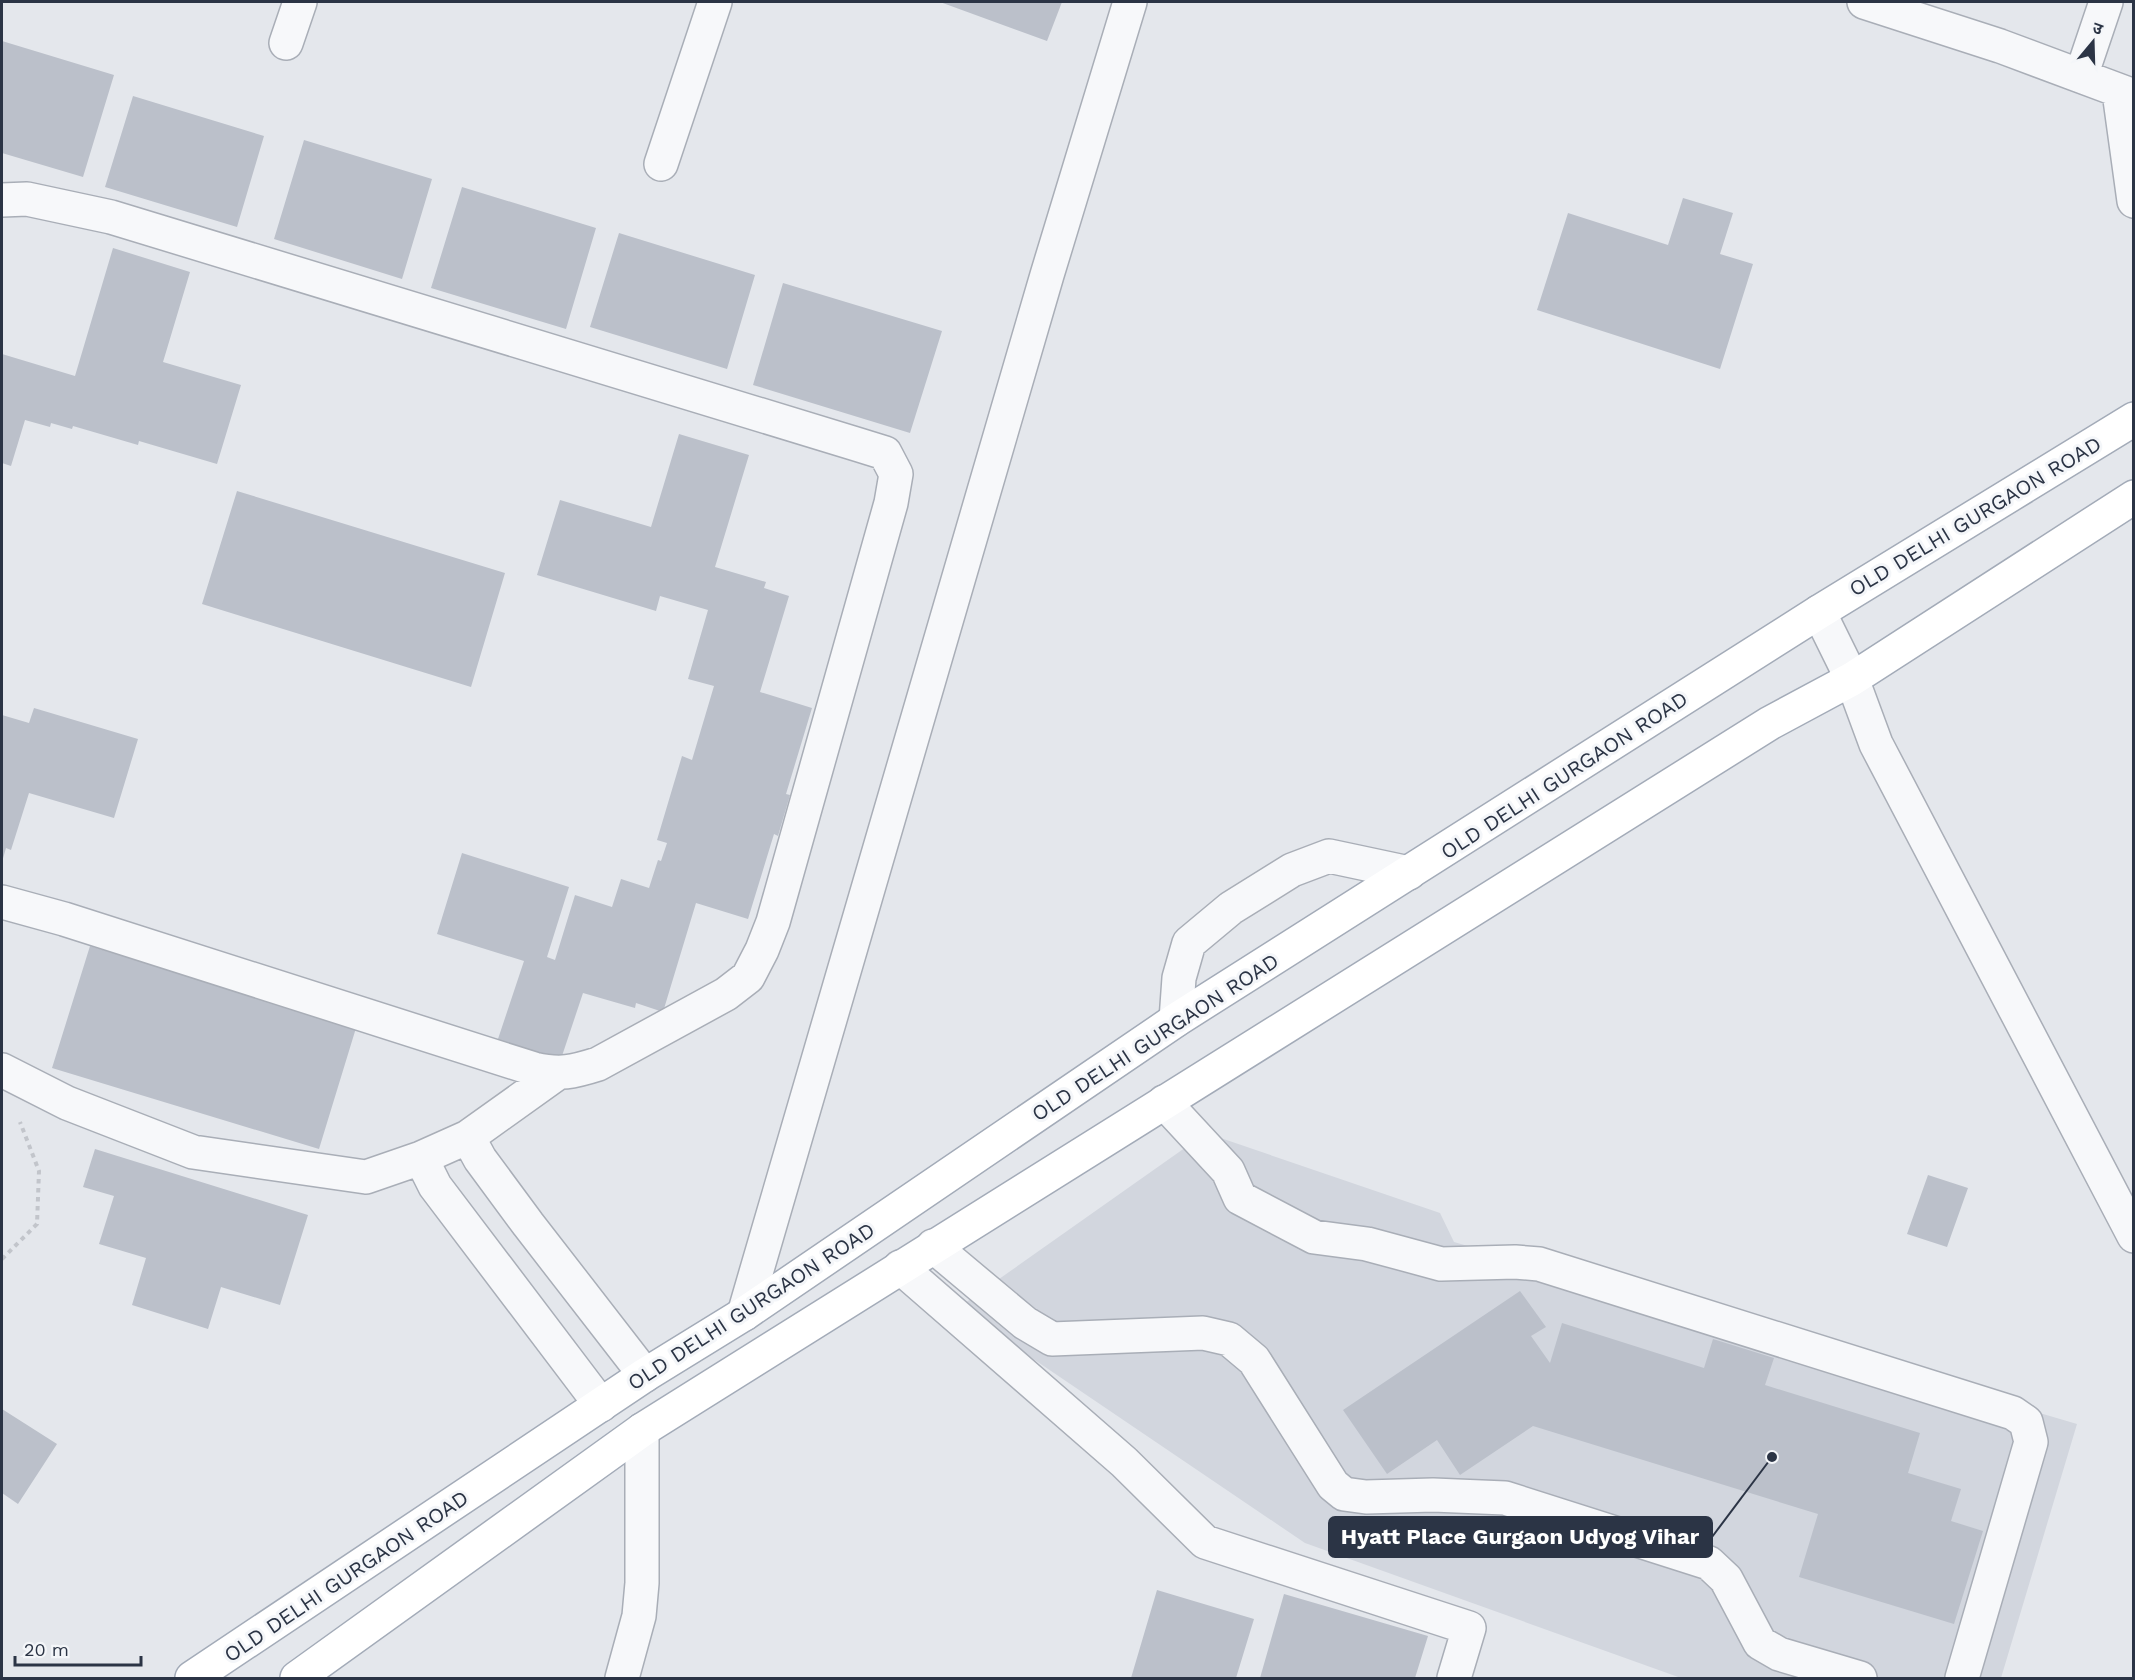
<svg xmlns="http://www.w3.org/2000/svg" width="2135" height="1680" viewBox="0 0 2135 1680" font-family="'Work Sans','Noto Sans Devanagari',sans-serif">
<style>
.built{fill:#d2d6de}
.building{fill:#bbc0ca}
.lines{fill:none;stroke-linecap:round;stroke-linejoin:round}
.minor-casing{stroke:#a9aeb7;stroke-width:36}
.major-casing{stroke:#a3abb8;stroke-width:36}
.path{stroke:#c2c5cb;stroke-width:4;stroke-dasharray:4.5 4.5;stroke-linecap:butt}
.minor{stroke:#f7f8fa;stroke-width:33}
.major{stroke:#fff;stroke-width:33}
.labels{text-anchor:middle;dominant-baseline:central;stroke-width:6;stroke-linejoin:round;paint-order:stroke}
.street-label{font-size:21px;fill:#2b3445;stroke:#f4f6f9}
.leader{fill:none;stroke:#2b3445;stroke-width:2}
.callout-dot{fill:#2b3445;stroke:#f4f6f9;stroke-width:2}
.callout{fill:#2b3445;stroke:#2b3445;stroke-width:2}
.callout-label{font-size:22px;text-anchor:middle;font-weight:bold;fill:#fff}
</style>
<rect width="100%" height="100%" fill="#e4e7ec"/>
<path class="built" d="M1206,1133L1440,1213L1454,1242L2077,1424L2001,1678H1681L1305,1543L958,1308Z"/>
<path class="building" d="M940,2H1062L1047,41Z
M2,41L114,75L83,177L2,153Z
M133,96L264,136L237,227L105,187Z
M304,140L432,179L402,279L274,239Z
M462,187L596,228L566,329L431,288Z
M1683,198L1733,213L1720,254L1753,264L1720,369L1537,310L1568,213L1668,245Z
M619,233L755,275L727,369L590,327Z
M113,248L190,272L163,362L241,385L217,464L139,441L138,445L73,426L72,429L51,423L50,427L25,420L11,466L2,463V354L75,376Z
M783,283L942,331L910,433L753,385Z
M679,434L749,455L715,567L766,582L764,588L789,596L760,692L812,708L786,794L790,795L778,836L774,834L748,919L696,903L663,1012L636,1003L635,1008L583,993L558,1068L495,1048L524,961L437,934L462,853L569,887L547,957L555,960L575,895L612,907L621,879L649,888L658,860L661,861L667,843L657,840L682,756L692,760L714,686L688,679L708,610L660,596L656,611L537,575L560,500L651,527Z
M237,491L505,573L471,687L202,604Z
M34,708L138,739L114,818L29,793L11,850L6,848L2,862V715L29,723Z
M90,946L356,1028L319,1149L52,1068Z
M95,1149L308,1215L280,1305L221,1287L208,1329L132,1305L146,1258L99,1244L114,1196L83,1187Z
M1928,1175L1968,1188L1947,1247L1907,1234Z
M1520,1291L1546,1327L1531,1336L1550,1363L1562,1323L1704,1368L1713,1339L1774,1358L1765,1385L1920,1433L1908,1473L1961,1489L1951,1521L1983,1531L1954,1624L1799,1577L1818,1514L1533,1426L1460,1475L1437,1440L1387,1474L1343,1410Z
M2,1409L57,1444L18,1504L2,1493Z
M1157,1590L1254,1619L1236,1678H1131Z
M1284,1594L1428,1636L1415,1678H1260Z"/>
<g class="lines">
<defs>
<path id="minor" d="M1864,2L2000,46L2134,96
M286,43L300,2
M2081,76L2106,2
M2119,92L2134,201
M661,164L715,2
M2,200L27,199L111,217L856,444L885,453L896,474L891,503L773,922L762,950L748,977L726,994L598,1064C573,1072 560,1075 534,1069L64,919L2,902
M1819,612L1852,679L1876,744L2134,1236
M1176,1020L1179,978L1189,943L1231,908L1292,870L1329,856L1409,873
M2,1070L67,1103L193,1152L366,1177L421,1158L468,1137L556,1074
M1164,1102L1228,1171L1240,1198L1314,1237L1367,1244L1441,1264L1515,1262L1539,1264L2013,1413L2026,1422L2031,1442L1962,1678
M468,1137L480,1159L528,1224L645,1375
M421,1158L435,1186L601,1405
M933,1246L1025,1323L1052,1339L1203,1333L1229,1339L1254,1360L1333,1485L1344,1494L1366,1497L1433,1495L1505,1498L1709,1563L1726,1579L1760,1643L1779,1654L1860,1678
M900,1267L1124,1462L1205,1542L1469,1628L1454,1678
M744,1314L1047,275L1130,2
M622,1678L639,1616L642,1583V1430"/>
<path id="major" d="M192,1678L645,1375L744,1314L1176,1020L1819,612L2134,419
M297,1678L642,1430L1770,723L1852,679L2134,497"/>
</defs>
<use href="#minor" class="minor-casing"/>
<use href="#major" class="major-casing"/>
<path class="path" d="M2,1259L37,1224L39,1171L20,1122"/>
<use href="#minor" class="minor"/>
<use href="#major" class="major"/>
</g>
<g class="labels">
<g class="street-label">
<text transform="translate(1975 516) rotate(-31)">OLD DELHI GURGAON ROAD</text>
<text transform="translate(1564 775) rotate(-33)">OLD DELHI GURGAON ROAD</text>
<text transform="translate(1155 1037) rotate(-33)">OLD DELHI GURGAON ROAD</text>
<text transform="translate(751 1306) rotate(-33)">OLD DELHI GURGAON ROAD</text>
<text transform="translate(346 1576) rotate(-34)">OLD DELHI GURGAON ROAD</text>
</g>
</g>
<path class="leader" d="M1772 1457L1712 1537"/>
<circle class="callout-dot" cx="1772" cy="1457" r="6"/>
<rect class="callout" x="1329" y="1517" width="383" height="40" rx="6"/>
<g class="callout-label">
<text x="1520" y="1544">Hyatt Place Gurgaon Udyog Vihar</text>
</g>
<rect width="2135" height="1680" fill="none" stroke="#2b3445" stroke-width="6"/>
<g transform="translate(2093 42) rotate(19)" stroke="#f4f6f9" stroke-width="4.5" paint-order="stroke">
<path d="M0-4.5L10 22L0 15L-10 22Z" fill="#2b3445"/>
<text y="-9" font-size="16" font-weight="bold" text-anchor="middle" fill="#2b3445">उ</text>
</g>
<path d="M15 1656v9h126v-9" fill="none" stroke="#2b3445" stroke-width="3"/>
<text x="24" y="1656" font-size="18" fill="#2b3445" stroke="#f4f6f9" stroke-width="4.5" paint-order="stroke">20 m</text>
</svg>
